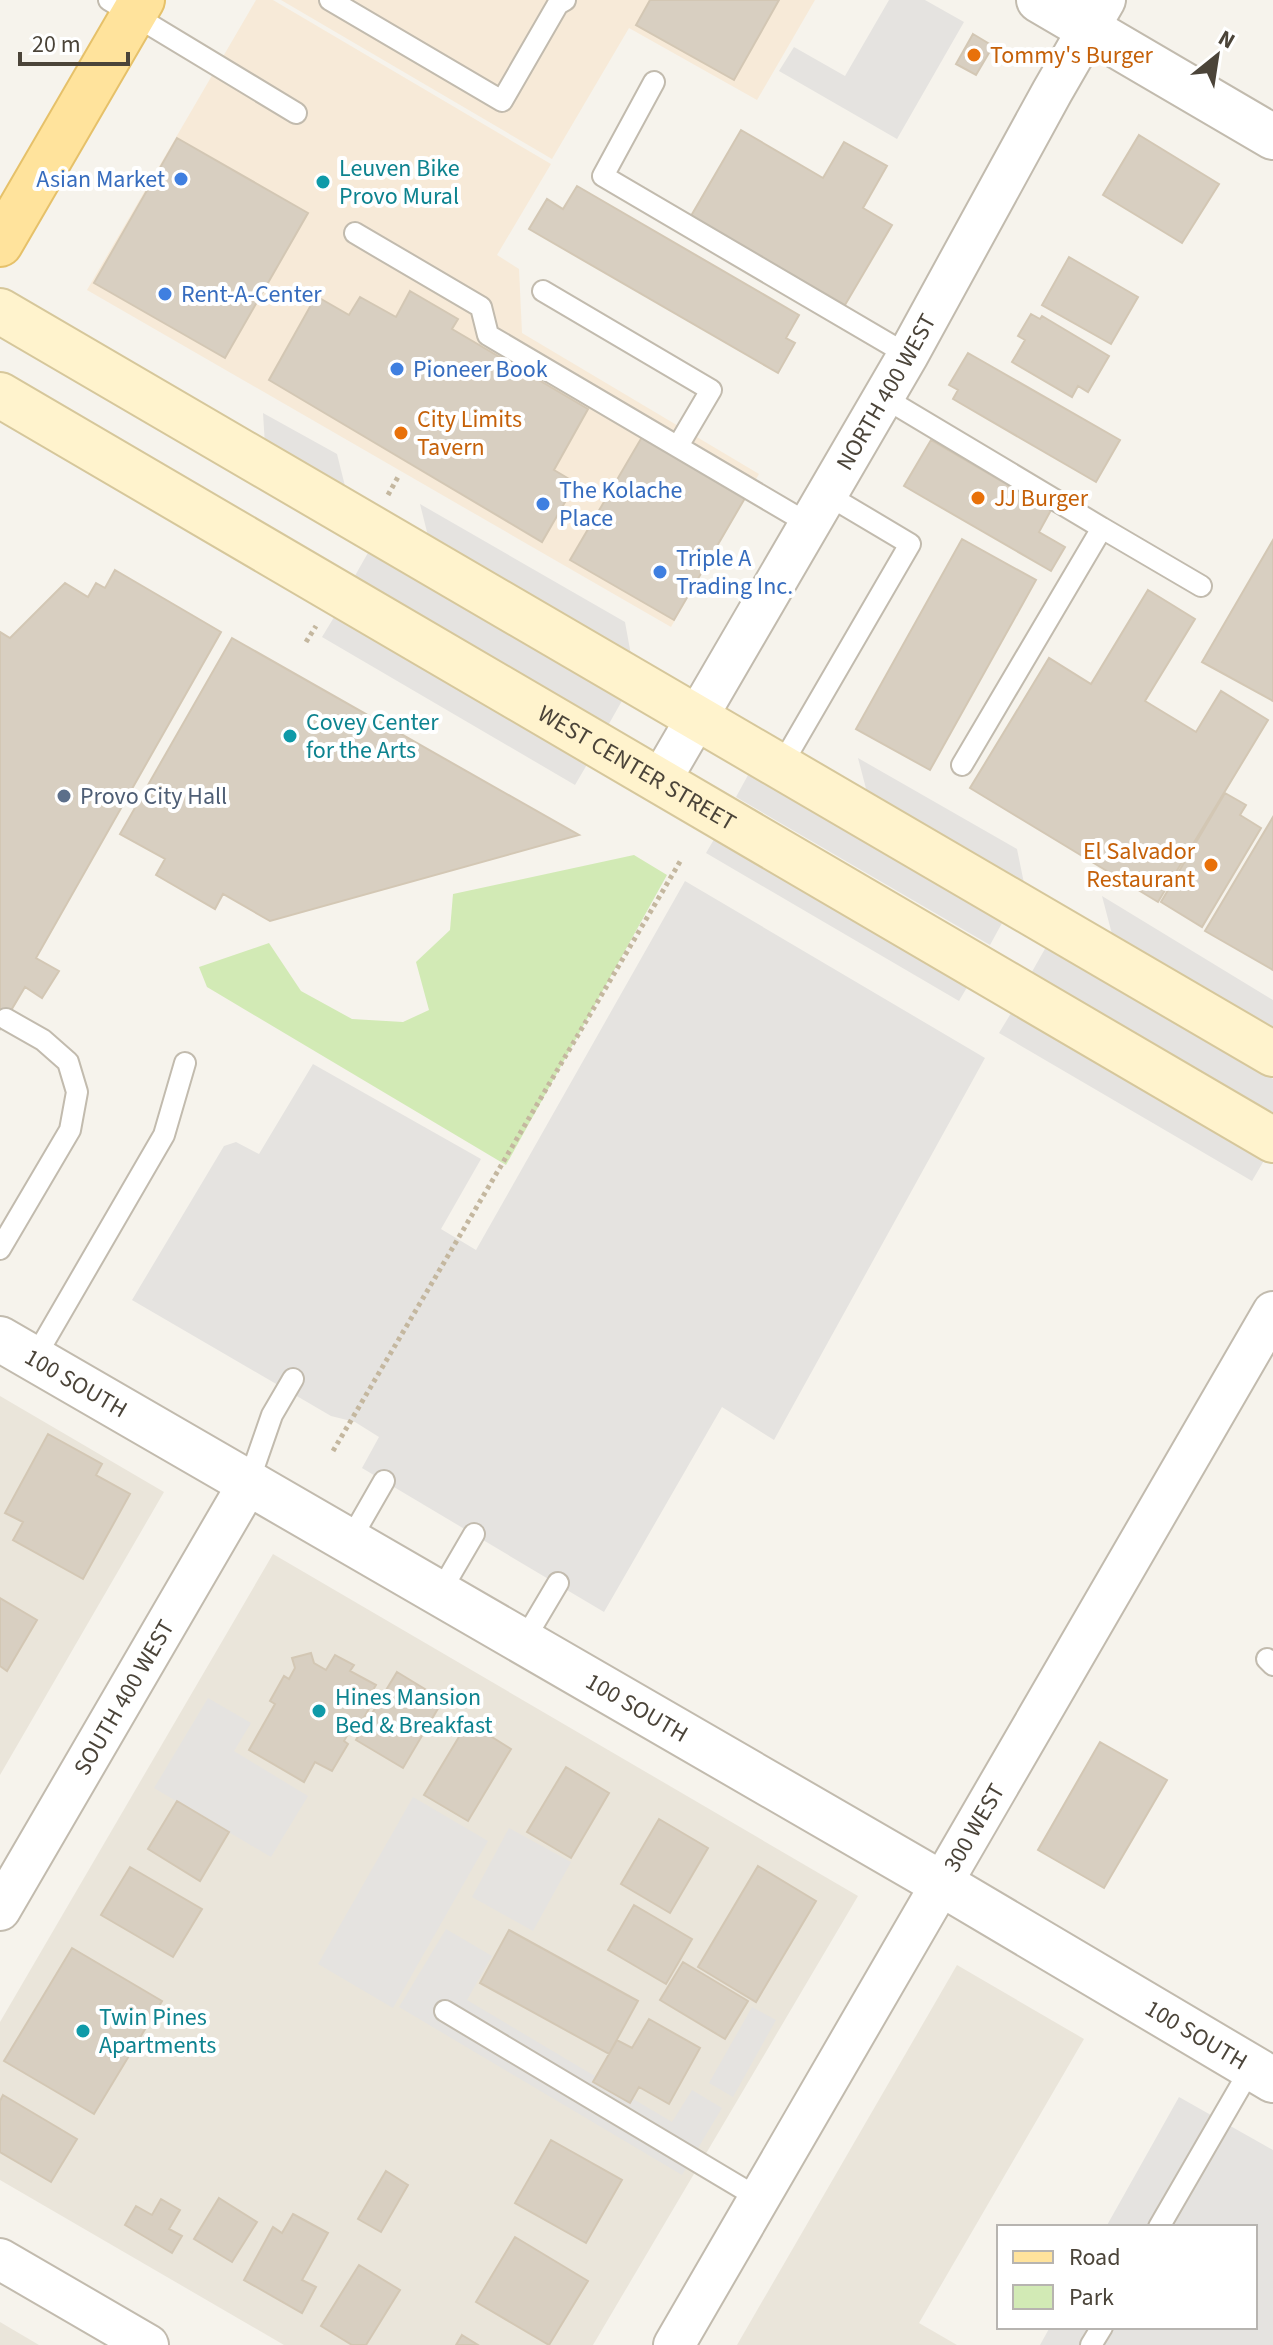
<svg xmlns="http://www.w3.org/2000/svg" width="1273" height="2345" viewBox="0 0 1273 2345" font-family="'Source Sans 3',sans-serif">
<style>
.residential{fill:#eae5da}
.commercial{fill:#f7ead8}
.green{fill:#d2eab5}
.parking{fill:#e5e3e0}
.building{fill:#d8cfc1;stroke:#d3c7b4;stroke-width:2}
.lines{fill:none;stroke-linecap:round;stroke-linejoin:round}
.service-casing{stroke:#c2bbae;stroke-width:24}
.minor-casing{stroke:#c2bbae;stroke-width:44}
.tertiary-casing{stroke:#c2bbae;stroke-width:48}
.secondary-casing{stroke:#d6c79b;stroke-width:48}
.primary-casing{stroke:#e6c16a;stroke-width:48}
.path{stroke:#c4b79f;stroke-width:5;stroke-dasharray:4 4;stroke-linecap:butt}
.service{stroke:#fff;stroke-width:20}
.minor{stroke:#fff;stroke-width:40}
.tertiary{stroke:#fff;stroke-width:44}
.secondary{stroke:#fff3cd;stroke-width:44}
.primary{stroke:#ffe39c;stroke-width:44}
.food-dot{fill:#e8710a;stroke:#fff;stroke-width:3}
.shop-dot{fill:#3f7fe0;stroke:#fff;stroke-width:3}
.culture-dot{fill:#0f9aa8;stroke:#fff;stroke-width:3}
.service-dot{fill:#5c6f8a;stroke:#fff;stroke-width:3}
.labels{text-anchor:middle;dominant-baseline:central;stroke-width:8;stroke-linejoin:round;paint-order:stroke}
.food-label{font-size:24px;fill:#c56008;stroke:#fff;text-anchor:start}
.culture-label{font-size:24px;fill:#0d838f;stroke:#fff;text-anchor:start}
.shop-label{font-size:24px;fill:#366cbe;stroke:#fff;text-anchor:start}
.street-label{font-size:24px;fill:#4b4439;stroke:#fff}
.service-label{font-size:24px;fill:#4e5e75;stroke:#fff;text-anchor:start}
</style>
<rect width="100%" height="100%" fill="#f6f3ec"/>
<path class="residential" d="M0,1396L164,1492L0,1775Z
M273,1554L858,1896L593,2345H284L0,2180V2022Z
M957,1965L1084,2039L919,2323L957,2345H737Z
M0,2322L39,2345H0Z"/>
<path class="commercial" d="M256,0H273L551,164L497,255L519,269L522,333L759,474L671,627L87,290Z
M281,0H815L757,100L629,28L552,159Z"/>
<path class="green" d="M634,855L667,875L506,1165L207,987L199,967L269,943L301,991L352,1019L403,1022L429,1010L416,962L450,930L453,894Z"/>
<path class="parking" d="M889,0H925L964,22L897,139L779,71L794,47L845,76Z
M263,413L337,454L347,494L265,445Z
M420,504L625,622L633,666L431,548Z
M369,551L623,699L606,729L352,581Z
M339,609L592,756L575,785L322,637Z
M858,758L1017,849L1026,893L869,800Z
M753,766L1007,914L990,945L736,797Z
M723,824L976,972L959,1001L706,853Z
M685,881L985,1058L774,1440L722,1407L604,1612L362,1468L379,1437L355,1422L331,1416L132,1300L224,1146L236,1142L259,1154L313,1064L481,1159L441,1229L476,1250Z
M1102,896L1273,1000V1034L1113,938Z
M1046,947L1273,1079V1119L1029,977Z
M1016,1005L1269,1152L1252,1181L999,1033Z
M208,1698L251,1723L234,1751L308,1796L271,1857L154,1788Z
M413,1797L488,1841L393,2008L318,1964Z
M509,1828L571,1862L533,1931L472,1897Z
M446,1929L492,1956L467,2000L672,2122L692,2090L722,2108L682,2175L399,2007Z
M752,2007L776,2020L733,2097L709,2083Z
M1179,2097L1273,2150V2345H1040L1050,2327H1255V2227H1106Z"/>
<path class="building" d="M650,0H779L734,80L636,25Z
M973,34L993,46L976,75L956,64Z
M741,130L823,178L844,142L887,166L863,208L892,225L845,305L691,216Z
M1139,135L1219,184L1182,243L1103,195Z
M177,138L308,213L225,358L94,283Z
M577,186L799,315L786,338L795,343L778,373L529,229L547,199L563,209Z
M1069,257L1138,297L1111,344L1042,305Z
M410,291L458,319L452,329L588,409L554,470L576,483L542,542L269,380L316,296L349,315L360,297L396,317Z
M1031,314L1040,319L1042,316L1109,356L1088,392L1078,386L1072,397L1012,362L1025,340L1018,336Z
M968,353L1120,440L1096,482L953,399L958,390L949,385Z
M642,437L745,498L674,620L570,560Z
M931,440L1051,510L1039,532L1065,547L1051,571L904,486Z
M962,539L1036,580L930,770L856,729Z
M1273,540V701L1202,662Z
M115,570L221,632L36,958L59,971L42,998L25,987L0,1029V632L10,638L65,583L88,597L96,583L105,588Z
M1148,590L1195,619L1145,701L1196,732L1221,691L1268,720L1158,902L970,788L1049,658L1091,684Z
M232,638L579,835L270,921L223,894L215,909L156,875L165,859L120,834Z
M1225,793L1246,805L1240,815L1261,828L1202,927L1161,902Z
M1273,817V970L1205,931Z
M48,1434L102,1464L96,1475L130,1494L83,1579L13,1540L23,1522L5,1513Z
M0,1598L37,1620L7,1671L0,1666Z
M311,1653L314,1663L326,1670L335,1655L354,1665L350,1671L376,1685L366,1702L371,1705L362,1721L357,1718L344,1741L348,1744L332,1771L315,1762L304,1782L249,1750L275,1704L270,1701L284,1676L289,1679L295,1668L292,1658Z
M397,1672L443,1700L403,1768L356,1740Z
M468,1722L511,1749L468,1821L424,1795Z
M1100,1742L1167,1780L1104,1888L1038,1850Z
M566,1767L609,1793L571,1858L527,1832Z
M177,1801L229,1832L200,1881L148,1849Z
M659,1819L708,1848L670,1913L621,1884Z
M758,1866L816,1901L756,2002L698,1967Z
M130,1867L202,1909L173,1957L101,1915Z
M634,1905L692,1939L666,1984L608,1950Z
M509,1930L638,2001L609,2054L480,1983Z
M72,1948L162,2001L94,2114L4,2061Z
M683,1962L748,2001L725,2039L660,2000Z
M649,2019L700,2048L669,2104L639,2087L630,2103L593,2082L617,2040L632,2048Z
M3,2095L77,2139L51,2182L0,2152V2101Z
M551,2140L622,2180L586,2243L515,2203Z
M386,2171L408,2185L381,2232L358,2219Z
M219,2198L257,2222L232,2262L194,2239Z
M161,2199L180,2210L169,2229L182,2236L172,2253L125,2225L136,2206L152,2215Z
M293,2214L328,2233L302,2280L316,2287L302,2313L244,2280L273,2227L282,2233Z
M515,2237L588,2281L549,2345L476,2302Z
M359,2265L400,2290L366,2345H352L321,2326Z
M462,2335L478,2345H456Z"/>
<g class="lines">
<defs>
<path id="service" d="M109,0L296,113
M330,0L502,101L558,4L565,0
M654,82L603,176L908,355
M355,233L481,307L488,335L809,524
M543,291L711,390L678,446
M883,397L1102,528L962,765
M1102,528L1201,586
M781,766L910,544L826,494
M0,1249L70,1130L77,1092L68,1062L43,1040L6,1019
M34,1359L164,1135L185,1063
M248,1484L272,1415L293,1379
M349,1542L384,1481
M439,1594L474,1534
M523,1642L558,1583
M1267,1659L1273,1665
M445,2011L760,2199
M1159,2227L1251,2068
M1091,2345L1102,2327"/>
<g id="minor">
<path id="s1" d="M660,781L908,355L1052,92L1105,0"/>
<path id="s2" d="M0,1910L248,1484"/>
<path d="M0,2259L148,2345"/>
<path id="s3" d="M674,2345L1273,1312"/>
</g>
<g id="tertiary">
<path d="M1039,0L1273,137"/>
<path id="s4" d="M0,1339L942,1884L1273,2080"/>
</g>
<g id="secondary">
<path d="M0,311L1273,1054"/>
<path id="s5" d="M0,395L1273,1140"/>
</g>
<path id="primary" d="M0,244L142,0"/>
</defs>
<use href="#service" class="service-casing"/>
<use href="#minor" class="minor-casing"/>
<use href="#tertiary" class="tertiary-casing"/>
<use href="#secondary" class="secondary-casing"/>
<use href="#primary" class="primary-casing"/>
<path class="path" d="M388,495L398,477
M306,642L316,626
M333,1451L681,860"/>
<use href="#service" class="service"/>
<use href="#minor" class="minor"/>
<use href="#tertiary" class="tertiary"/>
<use href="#secondary" class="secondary"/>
<use href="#primary" class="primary"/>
</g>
<g class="food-dot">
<circle cx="974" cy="55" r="8"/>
<circle cx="401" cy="433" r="8"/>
<circle cx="978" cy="498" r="8"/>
<circle cx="1211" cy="865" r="8"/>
</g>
<g class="shop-dot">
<circle cx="181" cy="179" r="8"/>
<circle cx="165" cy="294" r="8"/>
<circle cx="397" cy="369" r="8"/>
<circle cx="543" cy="504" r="8"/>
<circle cx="660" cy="572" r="8"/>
</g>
<g class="culture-dot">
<circle cx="323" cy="182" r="8"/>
<circle cx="290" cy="736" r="8"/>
<circle cx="319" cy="1711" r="8"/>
<circle cx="83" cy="2031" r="8"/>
</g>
<circle class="service-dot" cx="64" cy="796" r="8"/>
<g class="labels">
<g class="food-label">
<text x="990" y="55">Tommy's Burger</text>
<text x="417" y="419">City Limits<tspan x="417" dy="28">Tavern</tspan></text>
<text x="994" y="498">JJ Burger</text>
<text x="1195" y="851" text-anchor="end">El Salvador<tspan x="1195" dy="28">Restaurant</tspan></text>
</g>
<g class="culture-label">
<text x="339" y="168">Leuven Bike<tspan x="339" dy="28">Provo Mural</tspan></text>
<text x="306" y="722">Covey Center<tspan x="306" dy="28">for the Arts</tspan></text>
<text x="335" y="1697">Hines Mansion<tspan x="335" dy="28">Bed &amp; Breakfast</tspan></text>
<text x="99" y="2017">Twin Pines<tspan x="99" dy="28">Apartments</tspan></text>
</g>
<g class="shop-label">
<text x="165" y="179" text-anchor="end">Asian Market</text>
<text x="181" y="294">Rent-A-Center</text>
<text x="413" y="369">Pioneer Book</text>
<text x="559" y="490">The Kolache<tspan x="559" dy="28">Place</tspan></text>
<text x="676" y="558">Triple A<tspan x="676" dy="28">Trading Inc.</tspan></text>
</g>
<g class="street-label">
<text stroke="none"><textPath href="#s1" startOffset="450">NORTH 400 WEST</textPath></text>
<text stroke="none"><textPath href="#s5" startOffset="738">WEST CENTER STREET</textPath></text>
<text stroke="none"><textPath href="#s4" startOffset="88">100 SOUTH</textPath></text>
<text stroke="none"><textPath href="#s2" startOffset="246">SOUTH 400 WEST</textPath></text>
<text stroke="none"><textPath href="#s4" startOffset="736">100 SOUTH</textPath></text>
<text stroke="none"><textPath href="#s3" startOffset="598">300 WEST</textPath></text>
<text stroke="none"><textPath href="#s4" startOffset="1384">100 SOUTH</textPath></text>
</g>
<g class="service-label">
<text x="80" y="796">Provo City Hall</text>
</g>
</g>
<rect x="997" y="2225" width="260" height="104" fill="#ffffff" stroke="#b7b4b0" stroke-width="2"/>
<rect x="1013" y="2251" width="40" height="12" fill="#ffe39c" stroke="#b7b4b0" stroke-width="2"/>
<text x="1069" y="2265" font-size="24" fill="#4b4439">Road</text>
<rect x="1013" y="2285" width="40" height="24" fill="#d2eab5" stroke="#b7b4b0" stroke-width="2"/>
<text x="1069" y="2305" font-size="24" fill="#4b4439">Park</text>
<g transform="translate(1217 56) rotate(30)" stroke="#ffffff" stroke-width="6" paint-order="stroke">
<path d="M0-6L14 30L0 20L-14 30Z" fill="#4b4439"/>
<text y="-12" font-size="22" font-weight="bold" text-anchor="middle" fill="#4b4439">N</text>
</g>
<path d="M20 52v12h108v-12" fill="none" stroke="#4b4439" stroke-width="4"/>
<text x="32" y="52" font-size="24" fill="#4b4439" stroke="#ffffff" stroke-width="6" paint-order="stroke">20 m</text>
</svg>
